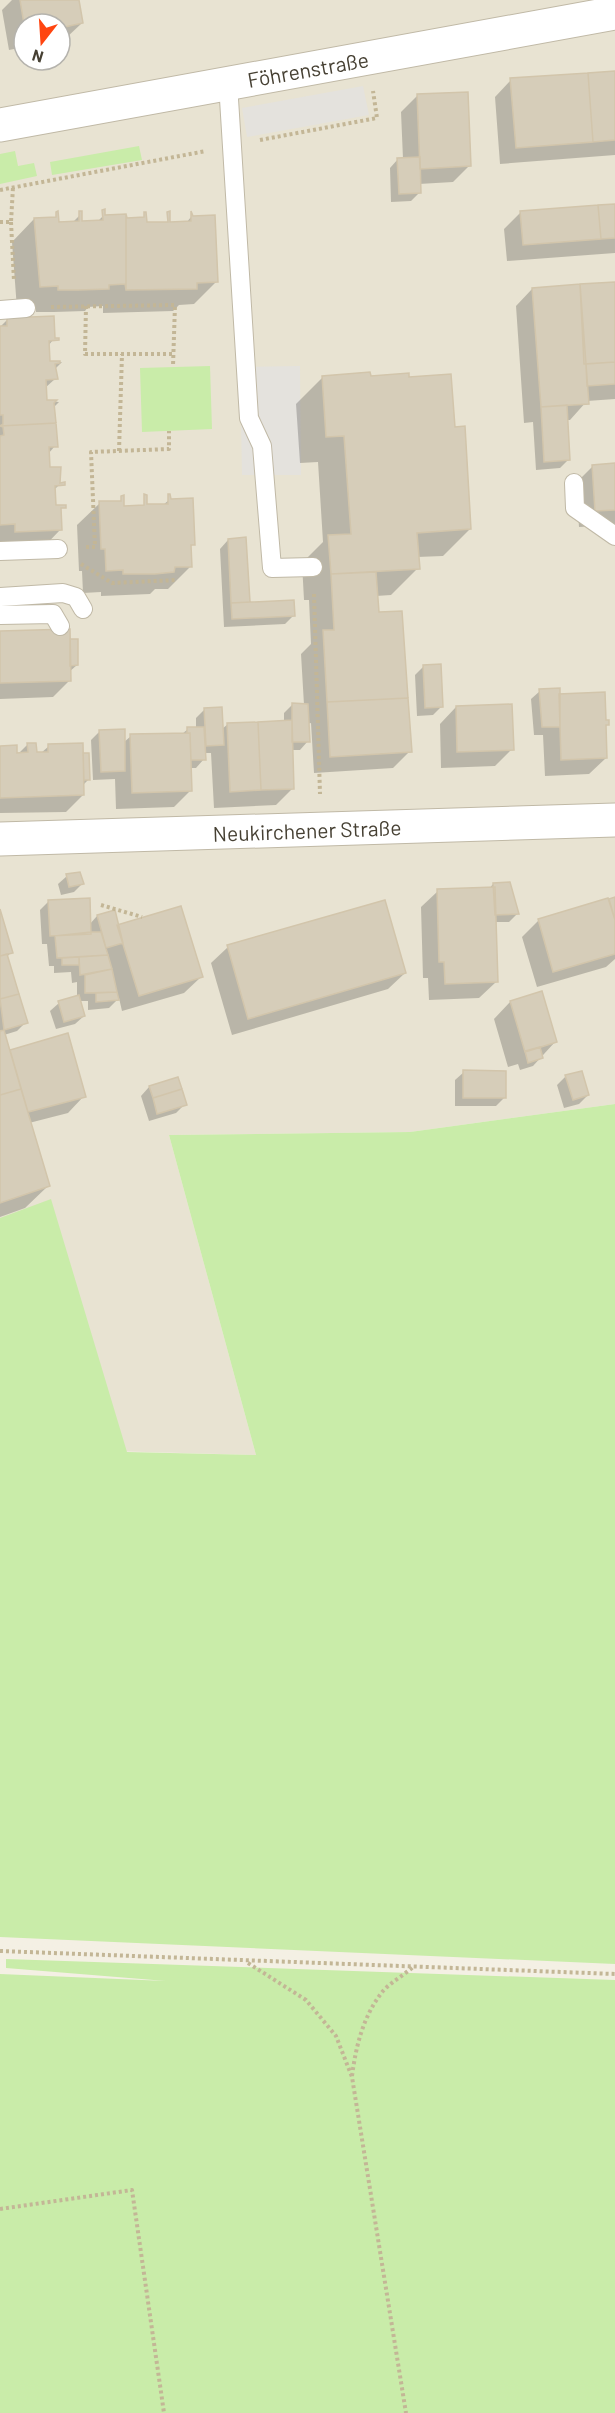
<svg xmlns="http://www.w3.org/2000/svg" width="615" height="2413" viewBox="0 0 615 2413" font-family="Barlow,sans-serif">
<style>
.residential{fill:#e8e3d2;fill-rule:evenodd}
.green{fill:#c9eca9}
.parking{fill:#e4e2dd}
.shadow{fill:#0003}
.building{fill:#d6cdb9;stroke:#d2c5ab;stroke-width:1.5}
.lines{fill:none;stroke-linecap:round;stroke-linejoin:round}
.service-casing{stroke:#c0b9a6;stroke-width:20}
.minor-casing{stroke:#c0b9a6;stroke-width:35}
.tertiary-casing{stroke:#c0b9a6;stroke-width:35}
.path{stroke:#c3b696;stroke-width:4;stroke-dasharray:3 3;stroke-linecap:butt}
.service{stroke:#fff;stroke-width:18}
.minor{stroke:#fff;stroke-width:33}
.tertiary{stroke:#fff;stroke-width:33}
.labels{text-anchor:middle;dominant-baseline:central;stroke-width:6;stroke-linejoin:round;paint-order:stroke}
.street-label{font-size:21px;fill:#464033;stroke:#fff}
</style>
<rect width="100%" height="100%" fill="#f4f0e4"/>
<path class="residential" d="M0,0H615V1104L410,1132L169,1135L256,1455L0,1448ZM24,24H60V60H24Z"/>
<path class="green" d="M139,146L142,160L52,175L50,162Z
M15,151L18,166L34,163L37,176L0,184V154Z
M210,366L212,429L142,432L140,368Z
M615,1104V1964L0,1937V1218L51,1199L127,1452L256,1455L169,1135L410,1132Z
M6,1959L615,1980V2413H0V1974L166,1981L6,1968Z"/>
<path class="parking" d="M363,86L369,115L247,137L242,108Z
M300,366L301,475H242L240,367Z"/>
<path class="shadow" d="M12,0H78L82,23L65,39L60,40V24H24V47L9,50L2,10Z
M615,72V155L500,164L495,97L511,80Z
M417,96L469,166L453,182L419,184L420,192L411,201L391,202L390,168L398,159H403L401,112Z
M615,205V253L507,261L504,229L521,212Z
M80,215L81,222L98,221L103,216L145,224L186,223L191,217L217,281L194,304L179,305L173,311L103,313V306L88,307L85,311L54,312H36V308L17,309L12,242L34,219L72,223Z
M615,284V399L587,401L570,420H566L569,459L560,468L536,470L533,422L524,423L516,306L532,289Z
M8,319L53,340L48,346V362H62L54,370L55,379L45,388L46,401L59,402L53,408L55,446L48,454V469L59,485L54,490L60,530L38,553L0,554V327Z
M323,377L408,378L453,429L470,529L443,556L417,557L418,568L391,595L376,596L377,613L410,751L393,768L314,773L311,723L307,724L308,741L300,750H291L292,789L276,805L214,808L211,753H204V759L196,768H190L191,790L174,807L116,809L115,779L93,780L91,740L100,731L123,743L131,736L182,734L188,729L196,728V718L204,710L222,729L228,724L284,722V713L292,705H304L301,654L311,644L309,600H304L302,563L323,542L318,462L300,463L296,404Z
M615,464V525L579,527L576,483L593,466Z
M169,500L193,544L190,547L191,566L168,589H155L150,594L101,596V592L83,593L82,571H79L77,525L100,503L122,507L163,505Z
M245,539L248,604L294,615L285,624L224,627L220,549L228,540Z
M0,633L69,643L77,665L69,672V681L53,697L0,699Z
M423,667L441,707L433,715L417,716L415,675Z
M540,691L559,695L607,725L605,727L606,758L589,774L545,776L543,735H534L531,699Z
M456,707L512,749L495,766L441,768L440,724Z
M28,744L35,754L41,753L49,746L82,755L89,779L82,786L83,795L66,812L0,813V747L18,754Z
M67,876L82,884L74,892L61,895L58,884Z
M493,884L518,913L509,922H494L496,982L479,998L429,1000L428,978H423L421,907L438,891L489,889Z
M615,899V959L606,967L537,987L522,937L539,920Z
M48,902L89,925L97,916L201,977L184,993L122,1011L119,998L109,1008L88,1010V1001H79L84,1016L75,1024L56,1029L50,1011L59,1003L77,997V982L72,983L71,972L54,973V966H49L47,944H42L40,910Z
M0,914L11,952L7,957L26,1022L17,1031L4,1035L9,1052L67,1035L84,1096L68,1113L29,1123L48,1186L25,1208L0,1217Z
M228,947L405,973L388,989L232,1035L211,963Z
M510,1002L555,1042L533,1066L520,1070L518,1064L508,1067L494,1019Z
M464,1072L504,1098L496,1106H455V1080Z
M566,1076L588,1095L579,1104L564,1108L557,1085Z
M177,1079L185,1104L176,1113L149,1121L141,1096L149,1087Z"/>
<path class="building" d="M20,0H79L83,23L60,28V24H24Z
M615,71V140L593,142L588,73Z
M588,73L593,142L516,148L510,78Z
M468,92L471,166L420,169L417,94Z
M420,157L421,193L399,194L397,158Z
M615,204V238L601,239L598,205Z
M598,205L601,239L523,245L520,211Z
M105,209V215L126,214V290L125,284L109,285V289L78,290H58V286L40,287L34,218L56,217V212L58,211L59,222L79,221V211H82V221L103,220L102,210Z
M170,211V222L191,221V211L193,216L215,215L218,282L197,283V289L126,290V214L127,218L144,217V212H146L147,222H168L167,212Z
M615,282V362L584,364L580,284Z
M580,284L589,404L541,407L532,288Z
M54,316L55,338H59V340L49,341L50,361H60V363L55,364L58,379L46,380L47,400H57L54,403L56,423L0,426L3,424V415H0V326H7V318Z
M615,362V384L587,386L586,364Z
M370,372L371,376L409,373V377L451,374L455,427L465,426L471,529L417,533L420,569L331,574L328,535L351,534L344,436L326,437L322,376Z
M567,405L570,460L544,462L541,407Z
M56,423L58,447H49L50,467H61L60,483L65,482V485L55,486L56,505H66V508H61L62,530L15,532V524L0,525V436L4,435L3,427L0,426Z
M615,463V510L595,511L592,465Z
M144,494L147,495V504H168V494H170L171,499L193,498L195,545H191L192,567H175L174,572L155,574H123V570L106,571L105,549H101L99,501H121V496L124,495V506L144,505Z
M246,537L250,602L231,603L228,539Z
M376,572L379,612L402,611L408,698L327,702L323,630H334L331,574Z
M294,600L295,616L232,619L231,603Z
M70,629L71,681L0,683V631Z
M70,639H78V665L70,666Z
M441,664L443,707L425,708L423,665Z
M560,688V727H542L539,689Z
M605,692L606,720H609V725H606L607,758L561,760L559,694Z
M408,698L412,752L330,757L327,702Z
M292,703L308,704L310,742H292Z
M512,704L514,750L457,752L456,706Z
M222,707L224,745L206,746L204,708Z
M292,720L294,789L261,790L258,722Z
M258,722L261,790L230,792L227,723Z
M187,727H204L206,760H191L190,733H187Z
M125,729V771L101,772L99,730Z
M190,733L192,791L132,793L130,734Z
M27,743H36L37,752H48V744L83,743L84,795L0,798V746L17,745V753L28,752Z
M83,753H89L90,780H84Z
M80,872L84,884L69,887L66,874Z
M510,882L519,914L495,915L493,883Z
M495,887L498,982L445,984L444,962H439L437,889Z
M615,897V920L609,899Z
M90,898L91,934L50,936L48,900Z
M608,898L615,920V954L553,972L538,919Z
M385,900L406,973L248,1019L227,945Z
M181,906L203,977L139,996L117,925Z
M0,909L13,953L0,956Z
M115,910L123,943L106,948L97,915Z
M91,932H101L108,955L57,958L55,936Z
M7,954L19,994L0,999V956Z
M108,955L112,969L80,975L79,957Z
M79,957V965H62V958Z
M112,969L117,992L85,993V975Z
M542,991L557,1042L525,1052L510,1001Z
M117,992L119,1000L96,1002V993Z
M19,994L28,1023L4,1030L0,999Z
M79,995L85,1016L64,1022L58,1001Z
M4,1030L21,1089L0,1095V1031Z
M68,1033L86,1097L28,1112L10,1050Z
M540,1047L543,1058L528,1063L525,1051Z
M463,1070L506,1071V1098H463Z
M582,1071L589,1095L573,1100L565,1075Z
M178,1077L182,1089L153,1098L149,1086Z
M21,1089L50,1186L0,1203V1095Z
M182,1089L187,1105L157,1114L153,1098Z"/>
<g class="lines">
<defs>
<path id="service" d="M228,83L249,418L262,446L272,568L313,567
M0,310L26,308
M574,483L575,508L615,536
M0,551L58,549
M0,597L63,593L76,597L83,609
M0,615L53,614L60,626"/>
<path id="minor" d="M0,125L615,13"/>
<path id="tertiary" d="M0,839L615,820"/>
</defs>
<use href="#service" class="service-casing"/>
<use href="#minor" class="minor-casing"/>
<use href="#tertiary" class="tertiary-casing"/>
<path class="path" d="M260,140L377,118L373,91
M0,190L206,151
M0,222H11L13,187
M11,222L14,281
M86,306L85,354H173
M51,307L175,305L173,366
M119,451L122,354
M86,547H95L91,452L169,449V431
M81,564L112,583L177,580
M314,594L320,794
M101,905L142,917
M0,1951L615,1974
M248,1963L306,2000L336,2036L352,2077L406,2413
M352,2076C356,2046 363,2016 383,1991C391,1982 404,1975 413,1967
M0,2209L132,2190L164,2413"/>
<use href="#service" class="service"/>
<use href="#minor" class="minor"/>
<use href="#tertiary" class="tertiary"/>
</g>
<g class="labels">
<g class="street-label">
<text transform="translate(308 69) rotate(-10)">Föhrenstraße</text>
<text transform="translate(307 830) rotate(-2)">Neukirchener Straße</text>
</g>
</g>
<g transform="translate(42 42) rotate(197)"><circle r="28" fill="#ffffff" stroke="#b5b3ad" stroke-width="1.5"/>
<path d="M0-4.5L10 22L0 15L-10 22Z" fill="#ff4510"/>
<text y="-9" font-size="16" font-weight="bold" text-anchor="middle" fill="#464033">N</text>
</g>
</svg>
